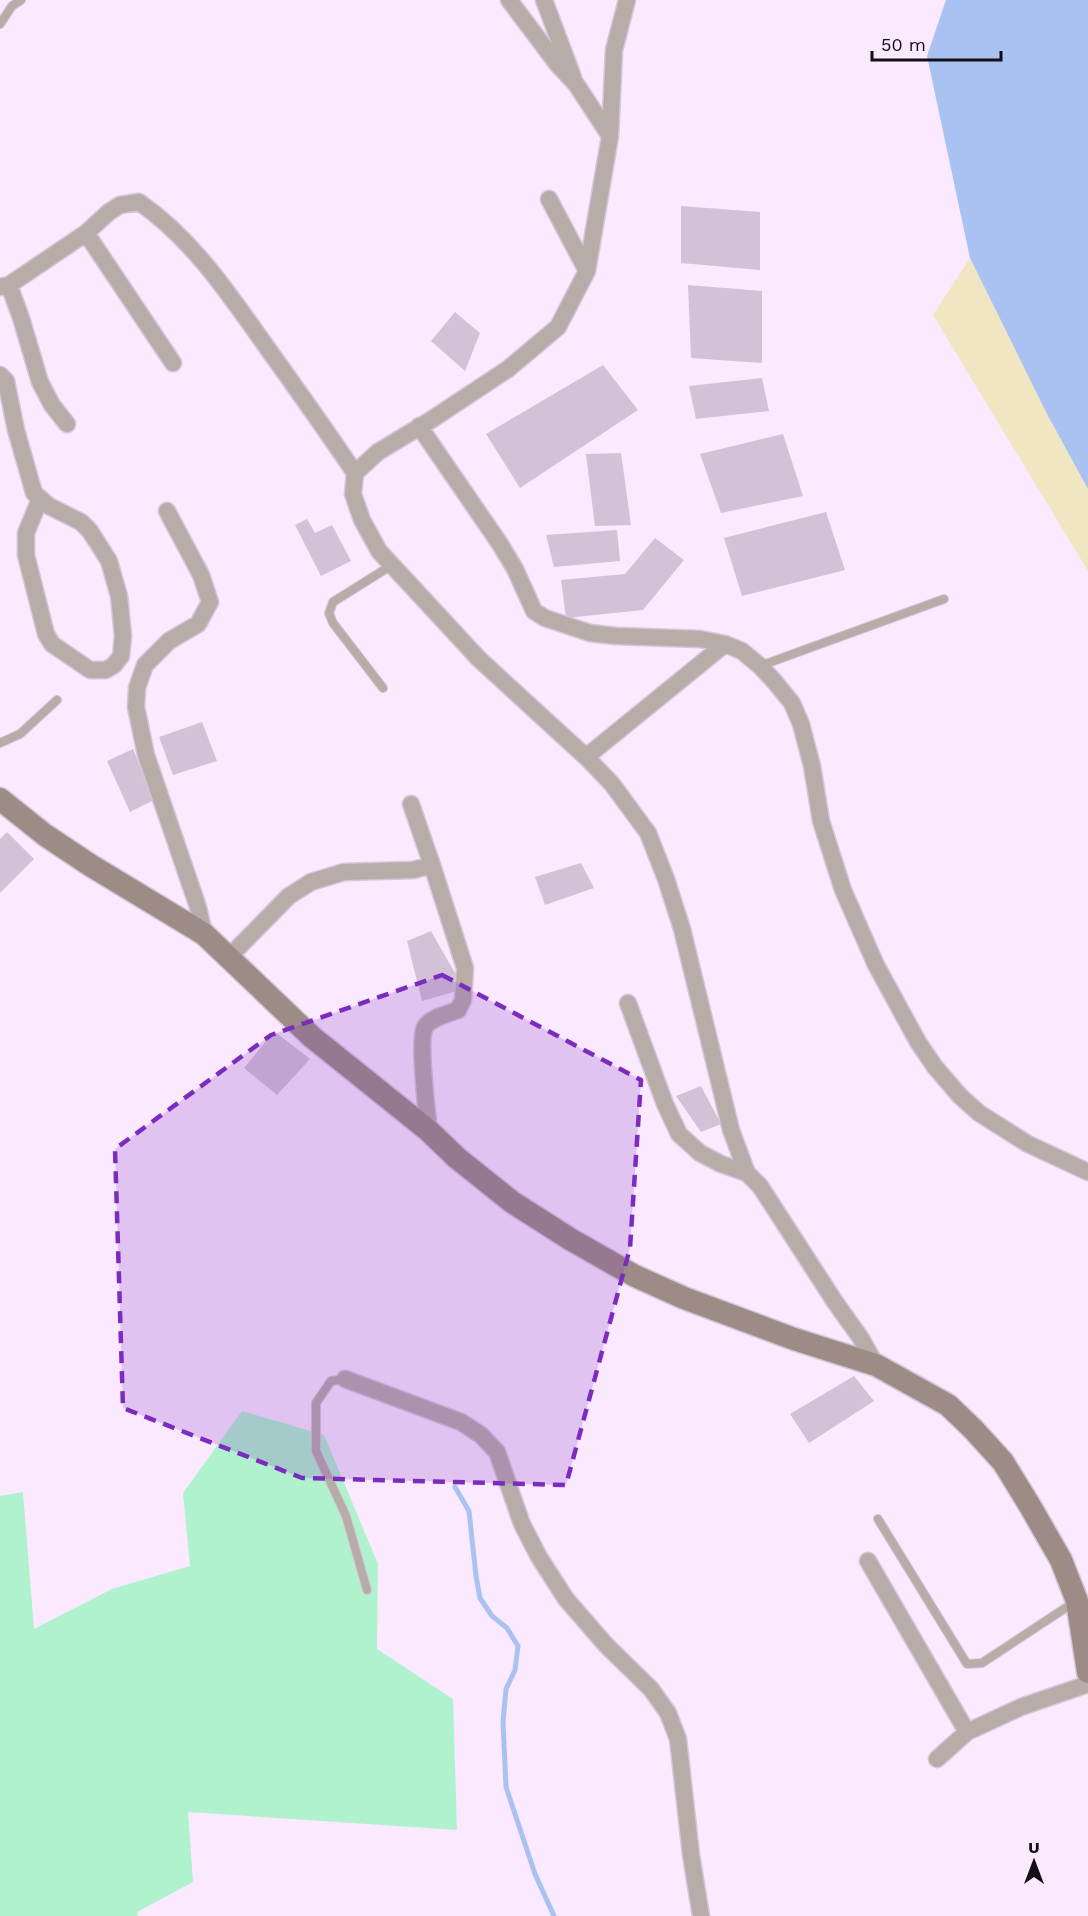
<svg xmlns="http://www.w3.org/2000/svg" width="1088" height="1916" viewBox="0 0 1088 1916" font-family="'Work Sans',sans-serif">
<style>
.green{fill:#b0f2ce}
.sand{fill:#f0e6c1}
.water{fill:#a9c2f1}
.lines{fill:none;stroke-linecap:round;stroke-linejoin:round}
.stream{stroke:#a9c2f1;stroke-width:5}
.building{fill:#d3c2d7}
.lane-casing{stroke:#d5c6da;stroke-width:10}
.street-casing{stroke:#d5c6da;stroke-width:19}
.secondary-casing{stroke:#d5c6da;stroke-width:25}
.lane{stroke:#b8aca8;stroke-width:8}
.street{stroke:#b8aca8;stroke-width:16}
.secondary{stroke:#9d8c85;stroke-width:22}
.marked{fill:#7b2cbf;fill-opacity:0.2;stroke:#7b2cbf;stroke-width:4.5;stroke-dasharray:12 8;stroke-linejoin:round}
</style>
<rect width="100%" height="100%" fill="#fae9ff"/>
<path class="green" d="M242,1411L324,1435L378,1564L377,1649L453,1699L457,1830L188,1812L193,1882L137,1912L138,1916H0V1496L23,1492L34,1629L112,1589L190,1566L183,1493Z"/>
<path class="sand" d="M970,258L1047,414L1088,489V571L933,315Z"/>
<path class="water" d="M946,0H1088V489L1047,414L970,258L927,56Z"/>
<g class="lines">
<path class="stream" d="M455,1487L469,1511L476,1576L480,1598L492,1616L507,1628L518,1646L515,1670L506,1689L503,1722L506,1787L535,1874L554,1916"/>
</g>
<path class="building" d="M681,206L760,212V270L681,263Z
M688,285L762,291V363L691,358Z
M455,312L480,333L465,371L431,341Z
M603,365L638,410L520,488L486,434Z
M762,378L769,411L696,419L689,386Z
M783,434L803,496L721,513L700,454Z
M621,453L631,525L595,526L586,454Z
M826,512L845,570L742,596L724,538Z
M307,519L315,533L332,525L351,561L321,576L295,525Z
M617,530L620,561L554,567L546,535Z
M655,538L684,560L643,610L566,618L561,580L625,574Z
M202,722L217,761L173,775L159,737Z
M133,749L154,800L130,812L107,761Z
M7,832L34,859L0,893V839Z
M581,863L594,888L545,905L535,877Z
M431,931L464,989L422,1001L407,941Z
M274,1031L310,1059L277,1095L244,1068Z
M701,1086L721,1124L701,1132L676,1096Z
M854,1376L874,1401L809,1443L790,1414Z"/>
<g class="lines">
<defs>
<path id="lane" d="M0,24L12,6L21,0
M760,666L944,599
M383,688L333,623L329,613L333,602L392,565
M0,743L20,734L57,700
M345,1379L331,1381L316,1403V1451L346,1516L367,1590
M878,1519L967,1664L982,1663L1076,1601"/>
<path id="street" d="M509,0L558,65L576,84L610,136
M544,0L573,77
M627,0L614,50L610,136L587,271L558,327L508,369L431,420L378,452L355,473L353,494L362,520L379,551L479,659L586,757L612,784L648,833L666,879L682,929L731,1130L747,1173L760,1186L835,1302L860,1337L876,1365
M549,199L587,271
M86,233L173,363
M9,285L21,318L40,382L52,405L67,424
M0,287L9,285L86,233L109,212L120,205L139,202C191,238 227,291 263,342C294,385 325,429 355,473
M0,375L6,381L16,430L34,493L49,506L81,522L90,531L109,561L119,596L123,636L121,656L114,665L106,670H90L52,644L46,634L26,555V533L40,499
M419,426L500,544L515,569L534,611L545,618L590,633L616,636L700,639L725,644L742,651L760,666L774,681L792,703L801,724L812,766L821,821L843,890L876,965L918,1042L935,1067L960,1096L979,1113L1028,1144L1088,1172
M167,511L201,575L210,602L198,624L169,641L145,665L137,688L136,707L146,755L198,907L204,934
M586,757L725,644
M228,958L289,896L311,882L344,872L413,870L432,865L411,804
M628,1003L665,1104L679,1134L700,1153L721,1164L747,1173
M429,1131C427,1113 418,1040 425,1027C431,1017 448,1014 458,1010L463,1000L465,968L432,865
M345,1379L461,1422L481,1435L497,1452L522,1524L539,1557L566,1599L606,1645L651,1689L668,1713L678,1739L691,1855L701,1916
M868,1561L967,1732
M937,1759L967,1732L1021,1707L1088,1684"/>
<path id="secondary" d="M0,799L45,835L90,865L204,934L312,1037L429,1131L457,1158L512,1202L570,1239L635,1276L684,1298L794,1339L876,1365L948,1405L973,1429L1003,1462L1030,1506L1061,1560L1077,1601L1088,1672"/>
</defs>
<use href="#lane" class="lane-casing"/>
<use href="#street" class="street-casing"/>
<use href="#secondary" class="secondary-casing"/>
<use href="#lane" class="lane"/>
<use href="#street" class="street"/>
<use href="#secondary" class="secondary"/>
</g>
<path class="marked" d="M442,975L641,1080L630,1248L566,1485L302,1478L123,1408L115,1149L271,1035Z"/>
<g transform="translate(1034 1862)" stroke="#fae9ff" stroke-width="4.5" paint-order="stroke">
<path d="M0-4.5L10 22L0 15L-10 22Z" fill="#140e15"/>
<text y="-9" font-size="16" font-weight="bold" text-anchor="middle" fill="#140e15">U</text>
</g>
<path d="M872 51v9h129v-9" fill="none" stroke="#140e15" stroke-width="3"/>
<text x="881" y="51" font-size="18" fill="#140e15" stroke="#fae9ff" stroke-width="4.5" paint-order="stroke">50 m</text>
</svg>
